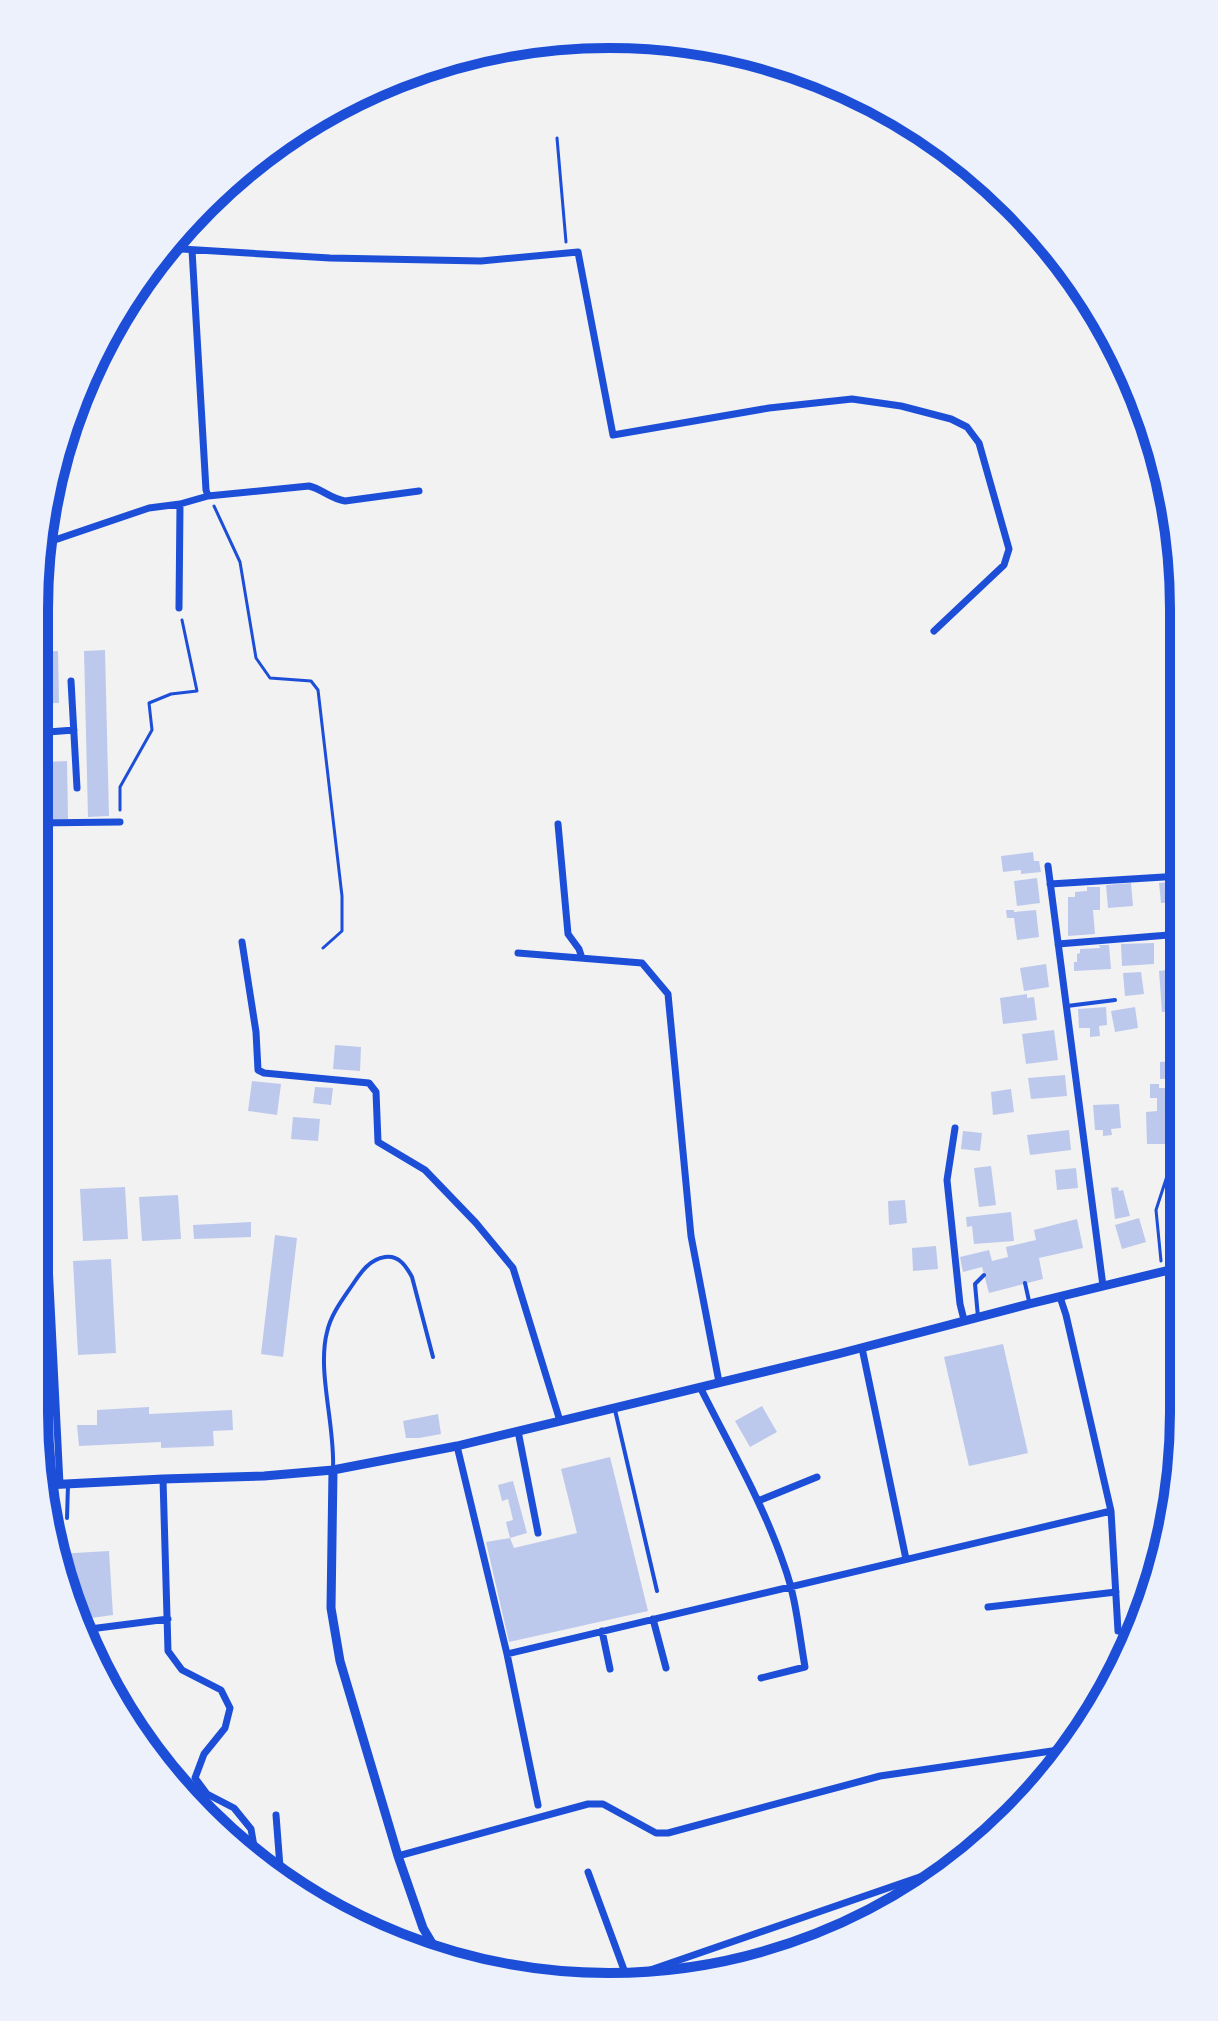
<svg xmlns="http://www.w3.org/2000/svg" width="1218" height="2021" viewBox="0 0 1218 2021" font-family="'Archivo Narrow',sans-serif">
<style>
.water{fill:#bfd3fe}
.building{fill:#bdc9ec}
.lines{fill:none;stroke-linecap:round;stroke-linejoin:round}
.path{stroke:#1d4ed8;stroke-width:3}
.service{stroke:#1d4ed8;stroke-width:4}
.minor{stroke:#1d4ed8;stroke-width:7}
.tertiary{stroke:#1d4ed8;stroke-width:9}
.rim{fill:none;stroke:#1d4ed8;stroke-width:10}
</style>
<rect width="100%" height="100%" fill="#f2f2f2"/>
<path class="water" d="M609,34L722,45L772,61H713L625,48L599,35Z"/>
<path class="building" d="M105,650L109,816L88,817L84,651Z
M58,651L59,703H42L40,652Z
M67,761L68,819L47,820L46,762Z
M1033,852L1034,861H1039L1041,872L1021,874V870L1003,872L1001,856Z
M1037,878L1040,903L1017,906L1014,881Z
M1180,881L1181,902L1161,903L1159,883Z
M1131,883L1133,906L1108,908L1106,885Z
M1087,887H1100V910H1093L1095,934L1068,936V897H1075V892L1087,891Z
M1181,907V927H1172L1171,908Z
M1006,910H1014V912L1036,910L1039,937L1017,940L1014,918H1007Z
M1181,941V961L1173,962L1171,942Z
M1154,943V964L1122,966L1121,944Z
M1099,945H1109L1111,969L1074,971V962H1077V954L1080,953V949L1100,948Z
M1046,964L1049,987L1024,991L1020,968Z
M1181,968V1011L1162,1012L1159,971Z
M1141,972L1144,994L1125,996L1123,973Z
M1027,994V998L1034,997L1037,1020L1003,1024L1000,998Z
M1106,1007L1107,1025L1099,1026L1100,1036L1090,1037V1028H1079L1078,1009Z
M1135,1007L1138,1028L1115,1032L1111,1011Z
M1054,1030L1058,1060L1026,1064L1022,1034Z
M335,1045L361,1047L360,1071L333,1069Z
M1179,1061L1180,1078L1160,1079V1062Z
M1065,1075L1067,1096L1031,1099L1028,1078Z
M252,1081L281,1084L277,1115L248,1111Z
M1150,1084H1159V1088H1174L1175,1111H1171L1172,1144H1147L1146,1112L1157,1111V1098H1150Z
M315,1087L333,1088L331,1105L313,1103Z
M1011,1089L1014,1112L993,1115L991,1092Z
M1119,1104L1121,1128L1111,1129L1112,1135L1103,1136V1130H1095L1093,1105Z
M293,1117L320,1119L318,1141L291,1139Z
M1069,1130L1071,1150L1030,1155L1027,1135Z
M963,1131L982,1133L980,1151L961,1149Z
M991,1166L996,1205L979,1207L974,1168Z
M1076,1168L1078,1188L1057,1190L1055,1170Z
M125,1187L128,1239L83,1241L80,1189Z
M1118,1187L1119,1191L1123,1190L1130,1216L1115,1219L1111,1188Z
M178,1195L181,1239L142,1241L139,1197Z
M905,1200L907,1223L889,1225L888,1201Z
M1011,1212L1014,1241L974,1244L972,1226L967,1227L966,1217Z
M1139,1218L1146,1242L1122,1249L1115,1225Z
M1077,1219L1083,1248L1039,1258L1043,1279L989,1293L982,1267L963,1272L960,1257L989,1250L992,1261L1008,1257L1006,1247L1036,1240L1034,1230Z
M251,1222V1237L194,1239L193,1225Z
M275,1235L297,1238L283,1357L261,1354Z
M936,1246L938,1269L913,1271L912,1248Z
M111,1259L116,1353L78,1355L73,1261Z
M1003,1344L1028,1453L969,1466L944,1357Z
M762,1406L777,1432L750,1447L735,1421Z
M149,1407V1414L232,1410L233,1430L213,1431L214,1446L161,1448V1442L79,1446L77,1425H97V1410Z
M438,1414L441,1434L419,1438H406L403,1421Z
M610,1457L648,1611L509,1642L486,1542L510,1538L514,1548L577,1533L561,1469Z
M513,1481L527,1533L510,1538L506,1522L513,1520L508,1499L502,1501L498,1485Z
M109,1551L113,1615L77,1620L64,1596L57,1554Z"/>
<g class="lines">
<path class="path" d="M557,138L566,242
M214,506L240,562L256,658L270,678L311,681L318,690L342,896V931L323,948
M120,810V787L152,730L149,703L171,694L197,691L182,620
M1161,1261L1156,1210L1181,1133"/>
<path class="service" d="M1067,1006L1115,1000
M1025,1283L1029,1301
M978,1317L975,1284L984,1275
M615,1410L657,1591
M333,1468C335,1425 317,1371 327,1332C331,1314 343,1299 353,1284C361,1272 370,1259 385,1257C399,1255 406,1266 412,1277L433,1357
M67,1518L68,1485"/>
<path class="minor" d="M165,248L330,258L481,261L578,252L613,435L769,408L852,399L901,406L951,419L967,427L979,443L1009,549L1004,565L934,631
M192,250L206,490L208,496
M40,545L149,508L180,504L208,496L309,486C322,489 331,499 345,501L419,491
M179,608L180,504
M71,681L77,788
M35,733L74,730
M35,823L120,822
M558,824L568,934L579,949L582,958
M1048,866L1103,1286
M1050,884L1180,876
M242,942L256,1032L258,1070L264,1073L369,1083L376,1092L378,1142L425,1170L476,1223L513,1268L560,1421
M1058,944L1181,934
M518,953L642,963L668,994L691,1236L719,1382
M35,984L60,1484
M955,1128L947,1180L960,1304L964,1320
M1060,1297L1066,1315L1111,1511L1118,1631
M862,1348L906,1559
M700,1387C729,1445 763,1503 784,1565C796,1597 799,1633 805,1667L761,1678
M518,1431L538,1533
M457,1446L507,1654L538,1805
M163,1479L168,1651L182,1670L221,1690L230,1708L225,1728L204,1754L195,1778L207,1794L234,1808L251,1829L255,1852L251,1860
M758,1501L817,1477
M988,1607L1116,1592
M653,1619L666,1668
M82,1630L168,1619
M602,1631L610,1669
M507,1654L1111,1511
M276,1815L281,1880
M398,1856L588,1804H603L656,1833H668L880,1776L1072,1748
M588,1872L627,1978
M604,1986L966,1861"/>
<path class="tertiary" d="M333,1470L331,1608L340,1661L398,1856L423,1928L442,1960
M46,1485L163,1479L264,1476L333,1470L457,1446L838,1354L1029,1304L1182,1267"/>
</g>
<path d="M0 0H1218V2021H0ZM609 48H609A561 561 0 0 1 1170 609V1412A561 561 0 0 1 609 1973H609A561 561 0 0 1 48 1412V609A561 561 0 0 1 609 48Z" fill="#edf1fc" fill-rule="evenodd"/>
<path class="rim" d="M609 48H609A561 561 0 0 1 1170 609V1412A561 561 0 0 1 609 1973H609A561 561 0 0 1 48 1412V609A561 561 0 0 1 609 48Z"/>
</svg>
